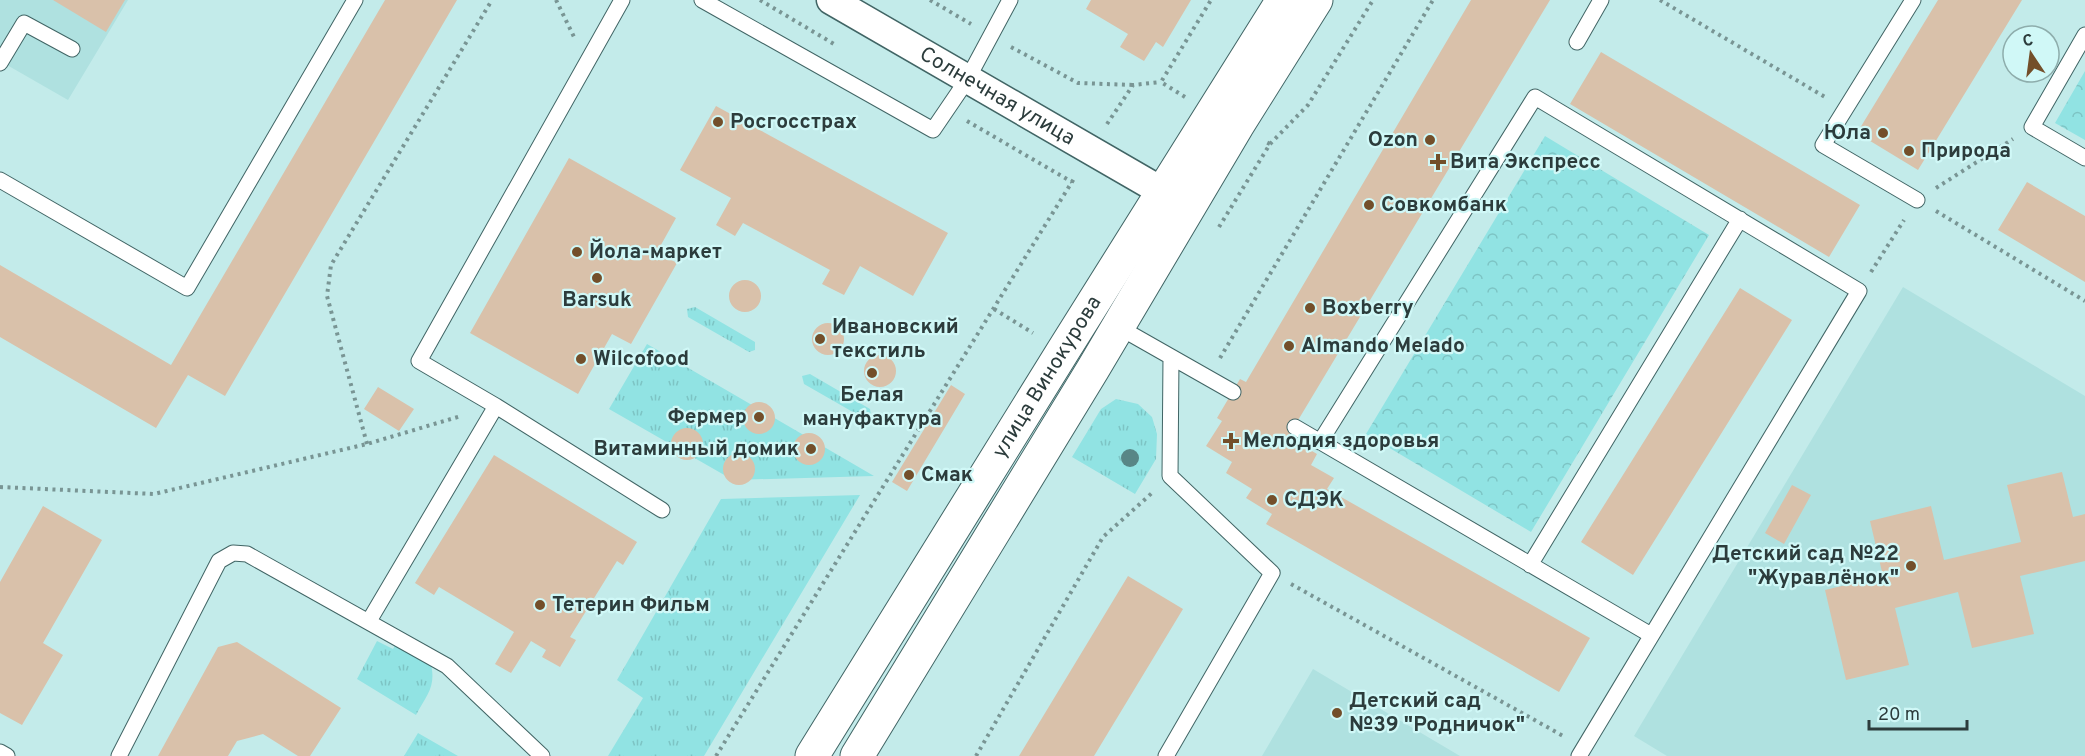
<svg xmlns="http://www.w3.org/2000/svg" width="2085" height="756" viewBox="0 0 2085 756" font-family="Overpass,sans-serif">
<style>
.built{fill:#afe1e0}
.grass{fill:url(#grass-tufts)}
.forest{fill:url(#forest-crowns)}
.building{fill:#d9c1aa}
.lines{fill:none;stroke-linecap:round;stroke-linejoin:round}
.service-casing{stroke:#416565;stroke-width:17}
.minor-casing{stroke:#416565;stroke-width:31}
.secondary-casing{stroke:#416565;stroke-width:35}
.path{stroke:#799594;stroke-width:4;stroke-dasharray:3 4.5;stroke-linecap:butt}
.service{stroke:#fff;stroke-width:15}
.minor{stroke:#fff;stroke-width:28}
.secondary{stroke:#fff;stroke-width:33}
.tree{fill:#588686}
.poi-dot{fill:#734f2a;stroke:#d0f8f7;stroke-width:2}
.labels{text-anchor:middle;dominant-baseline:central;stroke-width:4.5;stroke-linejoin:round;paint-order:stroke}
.street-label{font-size:21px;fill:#2c3c3c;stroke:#d0f8f7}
.poi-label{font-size:21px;font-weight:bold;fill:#2c3c3c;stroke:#d0f8f7;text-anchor:start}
</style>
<defs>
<pattern id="grass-tufts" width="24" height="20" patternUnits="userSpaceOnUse" patternTransform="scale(1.5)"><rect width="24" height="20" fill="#91e3e3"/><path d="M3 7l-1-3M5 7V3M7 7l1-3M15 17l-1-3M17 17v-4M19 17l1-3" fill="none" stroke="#7dc4c4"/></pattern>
<pattern id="forest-crowns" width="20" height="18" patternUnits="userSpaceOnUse" patternTransform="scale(1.5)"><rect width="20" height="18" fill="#91e3e3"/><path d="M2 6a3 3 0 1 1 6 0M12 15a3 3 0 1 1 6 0" fill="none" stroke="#7dc4c4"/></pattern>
</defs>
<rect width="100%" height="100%" fill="#c3ebea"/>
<path class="built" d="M0,0H128L68,100L0,61Z
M1903,287L2085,396V756H1667L1634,736Z
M1313,669L1460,756H1262Z"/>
<path class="grass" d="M695,307L755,342V350L749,352L688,317L687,309Z
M647,344L874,476L733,480L609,409Z
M810,374L870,409L871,416L865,419L804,384L802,376Z
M1116,399L1138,404L1152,417L1157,434L1156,459L1135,494L1072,457L1101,409Z
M860,495L704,756H608L643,698L617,680L721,499Z
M377,641L393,649L397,642L430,660C437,686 428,693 416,715L357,679Z
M418,733L458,756H404Z"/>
<path class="forest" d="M2085,71V140L2055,123Z
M1545,136L1709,235L1531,532L1366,434Z"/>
<path class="building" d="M53,0H125L106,32Z
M385,0H457L225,396L188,375L156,428L0,337V265L171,365Z
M1091,0H1191L1163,47L1156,42L1144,61L1120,47L1128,34L1086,9Z
M1471,0H1550L1288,437L1317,454L1311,465L1334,478L1327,489L1590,638L1559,692L1266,524L1272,514L1246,498L1252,489L1226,473L1232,462L1206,446L1222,421L1217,418L1240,379L1246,382Z
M1938,0H2022L1918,170L1857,133Z
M1601,52L1860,205L1829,257L1570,104Z
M716,106L948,233L913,296L860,266L844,295L822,284L830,270L743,223L735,236L716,225L731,198L680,170Z
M569,158L676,218L657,252L677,263L631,344L612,334L578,394L470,333Z
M2027,182L2085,216V282L1998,230Z
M729 296a16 16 0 1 1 32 0a16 16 0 1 1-32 0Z
M1740,288L1792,320L1633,575L1581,542Z
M812 339a16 16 0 1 1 32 0a16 16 0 1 1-32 0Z
M864 371a16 16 0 1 1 32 0a16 16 0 1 1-32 0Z
M951,385L965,394L907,491L892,482Z
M378,387L414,409L399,431L364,409Z
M743 418a16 16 0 1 1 32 0a16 16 0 1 1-32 0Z
M671 444a16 16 0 1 1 32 0a16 16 0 1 1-32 0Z
M793 449a16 16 0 1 1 32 0a16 16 0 1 1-32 0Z
M723 469a16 16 0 1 1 32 0a16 16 0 1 1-32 0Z
M494,455L637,542L623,565L617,561L570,637L576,640L560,667L542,657L546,650L531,641L511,673L495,664L514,632L439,587L434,595L415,583Z
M2062,472L2073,517L2085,514V561L2020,576L2034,634L1972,648L1958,592L1895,608L1909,665L1846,680L1825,590L1883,576L1870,521L1931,506L1944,560L2021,542L2007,485Z
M1792,485L1811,495L1784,544L1765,533Z
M43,506L102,540L43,643L63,655L22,725L0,713V582Z
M1128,576L1183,609L1094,756H1019Z
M237,642L341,708L310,756H298L263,734L237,741L228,756H158L218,647Z"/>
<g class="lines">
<defs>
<path id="service" d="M702,0L933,130L967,80L1010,0
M1913,0L1823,145L1917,200
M2085,35L2032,127L2085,158
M1577,42L1601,0
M0,63L24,23L72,49
M0,180L187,288L355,0
M1115,325L1233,392
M496,406L662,510
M1295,427L1651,635
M1320,442L1535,97L1859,291L1579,756
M1530,565L1740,219
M369,621L496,406L419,361L622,0
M0,752L7,756
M119,756L219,561L233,553L247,554L447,666L542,756
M1166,756L1272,573L1170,476L1171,357"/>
<g id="minor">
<path id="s1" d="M831,0L1163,192"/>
</g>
<g id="secondary">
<path id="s2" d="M812,756L1063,351L1283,0"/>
<path d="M857,756L1093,369L1237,126L1316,0"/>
</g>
</defs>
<use href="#service" class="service-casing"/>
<use href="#minor" class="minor-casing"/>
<use href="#secondary" class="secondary-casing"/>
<path class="path" d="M556,0L574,37
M760,0L834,44
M930,0L971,24
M1660,0L1825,97
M1011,47L1078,83L1133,85
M1185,97L1161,82L1211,0
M967,121L1072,182
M1107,124L1133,85L1161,82
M1270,144L1308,105L1373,0
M1936,188L2013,139
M1936,211L2085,301
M1219,227L1270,144L1264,141
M1871,272L1904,220
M994,309L1033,333
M1220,358L1433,0
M367,444L327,296L331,265L492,0
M0,487L154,494L367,444L461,416
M1291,584L1565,737
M716,756L1075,177
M976,756L1103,537L1153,492"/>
<use href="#service" class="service"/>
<use href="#minor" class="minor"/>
<use href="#secondary" class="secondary"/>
</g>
<circle class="tree" cx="1130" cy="458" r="9"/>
<g class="poi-dot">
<circle cx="718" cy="122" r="6"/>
<circle cx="1883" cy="133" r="6"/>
<circle cx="1430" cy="140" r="6"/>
<circle cx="1909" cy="151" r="6"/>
<path d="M1435 153h6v6h6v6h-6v6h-6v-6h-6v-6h6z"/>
<circle cx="1369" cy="205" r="6"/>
<circle cx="577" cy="252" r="6"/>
<circle cx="597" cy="278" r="6"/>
<circle cx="1310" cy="308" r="6"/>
<circle cx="820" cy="339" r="6"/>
<circle cx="1289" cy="346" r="6"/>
<circle cx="581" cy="359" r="6"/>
<circle cx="872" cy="373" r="6"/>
<circle cx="759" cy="417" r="6"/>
<path d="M1228 432h6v6h6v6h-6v6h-6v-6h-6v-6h6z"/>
<circle cx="811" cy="449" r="6"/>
<circle cx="909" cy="475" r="6"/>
<circle cx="1272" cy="500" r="6"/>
<circle cx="1911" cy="566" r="6"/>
<circle cx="540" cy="605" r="6"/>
<circle cx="1337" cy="713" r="6"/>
</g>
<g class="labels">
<g class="street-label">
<text stroke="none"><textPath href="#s1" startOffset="192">Солнечная улица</textPath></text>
<text stroke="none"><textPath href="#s2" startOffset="446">улица Винокурова</textPath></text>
</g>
<g class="poi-label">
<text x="730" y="122">Росгосстрах</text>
<text x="1871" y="133" text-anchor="end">Юла</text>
<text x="1418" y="140" text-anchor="end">Ozon</text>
<text x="1921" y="151">Природа</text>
<text x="1450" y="162">Вита Экспресс</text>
<text x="1381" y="205">Совкомбанк</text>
<text x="589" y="252">Йола-маркет</text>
<text x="597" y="300" text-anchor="middle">Barsuk</text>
<text x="1322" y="308">Boxberry</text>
<text x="832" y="327">Ивановский<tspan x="832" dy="24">текстиль</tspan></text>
<text x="1301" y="346">Almando Melado</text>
<text x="593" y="359">Wilcofood</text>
<text x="872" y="395" text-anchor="middle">Белая<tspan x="872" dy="24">мануфактура</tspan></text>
<text x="747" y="417" text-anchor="end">Фермер</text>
<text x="1243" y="441">Мелодия здоровья</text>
<text x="799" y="449" text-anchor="end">Витаминный домик</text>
<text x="921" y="475">Смак</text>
<text x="1284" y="500">СДЭК</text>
<text x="1899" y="554" text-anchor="end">Детский сад №22<tspan x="1899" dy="24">"Журавлёнок"</tspan></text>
<text x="552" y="605">Тетерин Фильм</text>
<text x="1349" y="701">Детский сад<tspan x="1349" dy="24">№39 "Родничок"</tspan></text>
</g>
</g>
<g transform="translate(2031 54) rotate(347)"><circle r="28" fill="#d0f8f7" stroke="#8eadac" stroke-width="1.5"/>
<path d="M0-4.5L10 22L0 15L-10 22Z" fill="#734f2a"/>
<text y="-9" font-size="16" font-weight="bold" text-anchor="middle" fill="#2c3c3c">С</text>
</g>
<path d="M1869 720v9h98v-9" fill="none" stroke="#2c3c3c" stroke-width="3"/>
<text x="1878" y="720" font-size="18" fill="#2c3c3c" stroke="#d0f8f7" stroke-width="4.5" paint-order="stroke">20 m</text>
</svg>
